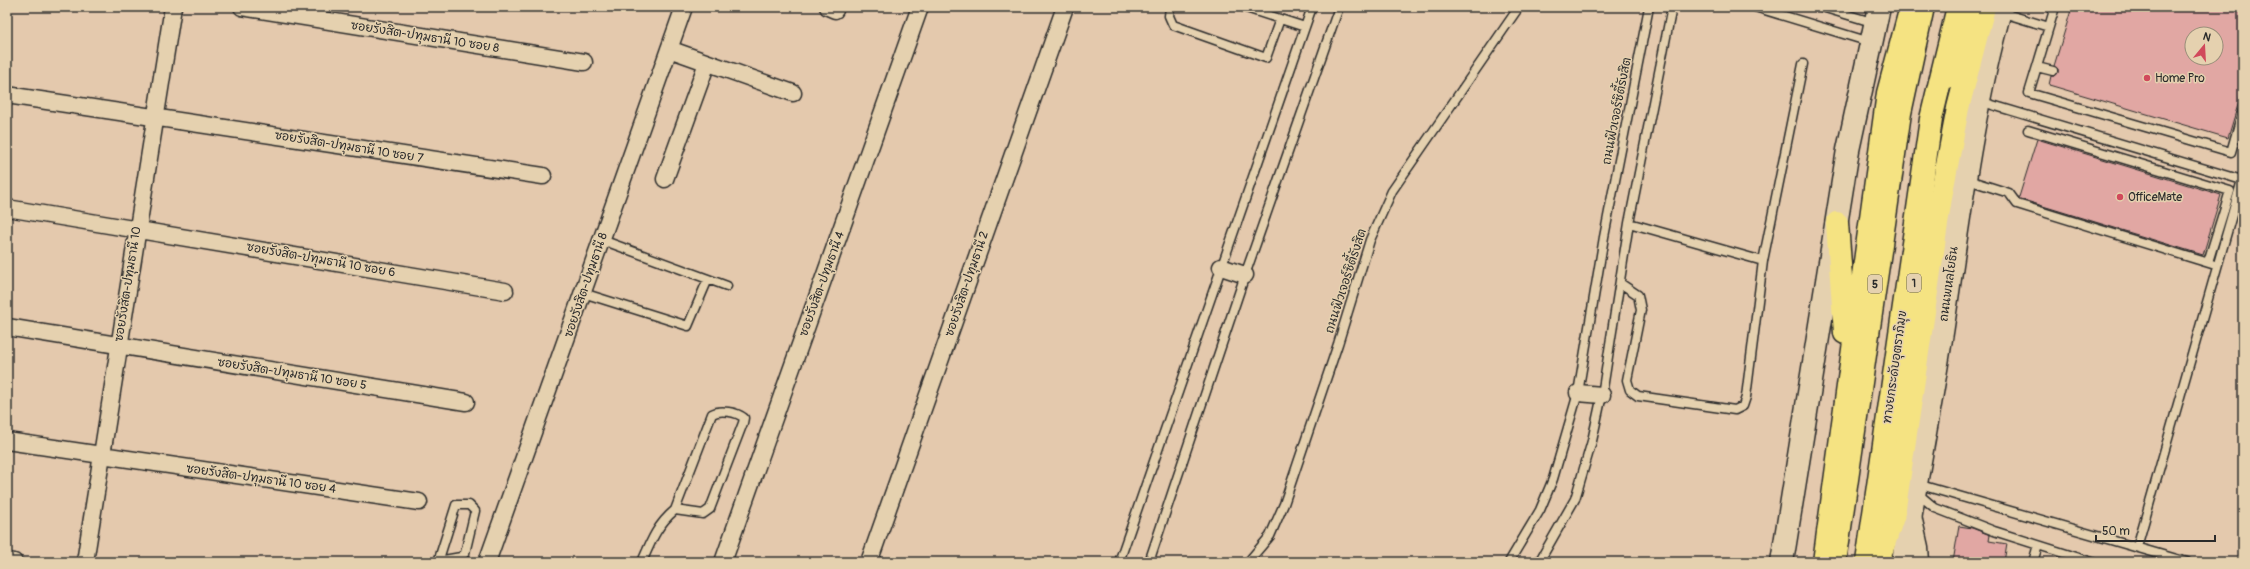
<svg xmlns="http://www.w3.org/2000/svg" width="2250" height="569" viewBox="0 0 2250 569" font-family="Pangolin,'Playpen Sans Thai',sans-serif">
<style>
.building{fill:#e1a7a3;stroke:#2b2b2b;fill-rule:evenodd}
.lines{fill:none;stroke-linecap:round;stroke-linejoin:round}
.service-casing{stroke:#2b2b2b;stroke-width:11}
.minor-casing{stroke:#2b2b2b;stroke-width:19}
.secondary-casing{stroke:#2b2b2b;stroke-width:25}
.primary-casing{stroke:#2b2b2b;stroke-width:25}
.trunk-casing{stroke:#2b2b2b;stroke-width:25}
.motorway-casing{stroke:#2b2b2b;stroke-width:25}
.service{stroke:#e5d1af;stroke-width:8}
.minor{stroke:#e5d1af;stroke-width:16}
.secondary{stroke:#e5d1af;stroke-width:22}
.primary{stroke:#f5e382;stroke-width:22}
.trunk{stroke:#f5e382;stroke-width:22}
.motorway{stroke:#f5e382;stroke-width:22}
.poi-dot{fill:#d1495b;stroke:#e5d1af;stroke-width:1.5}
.labels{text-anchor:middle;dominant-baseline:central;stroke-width:3;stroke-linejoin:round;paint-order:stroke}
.shield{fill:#e5d1af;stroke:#635d53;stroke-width:1}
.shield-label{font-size:11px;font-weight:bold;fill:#2b2b2b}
.street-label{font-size:12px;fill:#2b2b2b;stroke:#e5d1af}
.poi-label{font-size:12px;fill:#2b2b2b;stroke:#e5d1af;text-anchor:start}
</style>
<rect width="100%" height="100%" fill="#e4c9ad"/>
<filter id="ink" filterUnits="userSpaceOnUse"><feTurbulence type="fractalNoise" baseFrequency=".025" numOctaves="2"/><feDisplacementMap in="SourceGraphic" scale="8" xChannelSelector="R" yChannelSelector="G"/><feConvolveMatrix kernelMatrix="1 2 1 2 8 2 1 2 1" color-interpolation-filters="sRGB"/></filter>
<g filter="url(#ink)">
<path class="building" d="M2072,7H2243V88L2228,138L2049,85L2051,76H2055L2058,73V69L2054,66ZM2192,34H2216V58H2192Z
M2037,139L2221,195L2203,255L2020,199L2019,197Z
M1959,526L1972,528L1990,535L1989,541L2007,544L2004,562H1953Z"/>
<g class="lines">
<defs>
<path id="service" d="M1170,7L1169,16L1173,25L1266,58L1280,19
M1243,7L1305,27
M1755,7L1870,42
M1822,7L1875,23
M2055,7L2029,93L2231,152L2243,110
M2000,12L2049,27
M2037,67L2053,71
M1979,101L2242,180L2243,176
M2028,130L2230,191L2208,262
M1965,179L2009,193L2017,204L2212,264
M1629,223L1763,261L1803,64
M602,240L727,286
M1620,283L1638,295L1641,310L1627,380L1630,390L1638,396L1735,410L1743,406L1746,397L1763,261
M583,293L688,326L708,279
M1917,484L2187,562
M1917,493L1935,508L1994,531L2092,562
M2137,547L2242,180
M438,562L456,505H469L475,511L465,553L461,557L438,561
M642,562C651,541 657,525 675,510L712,414C720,409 737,412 744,418L743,423L710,509L703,514L675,510
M1119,562L1312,7
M1149,562L1245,275L1339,7
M1248,562L1270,536L1284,504L1338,344L1370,240L1392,191L1519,7
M1509,562L1540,510L1553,479L1578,393L1604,237L1649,7
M1539,562L1575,499L1592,441L1602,395L1629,223L1672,7
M2033,562L2038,545"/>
<path id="minor" d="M242,7L584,62
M828,7L835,10
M669,49L793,93
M7,95L543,176
M665,179L707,63
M7,208L505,291
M1221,267L1245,275
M7,327L466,402
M1578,393L1602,395
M7,441L419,502
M1913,516L1920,547L1921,562
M7,561L14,562
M85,562L173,7
M487,562L684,7
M723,562L920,7
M869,562L1065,7"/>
<path id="secondary" d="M1782,562L1848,150L1879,7
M1903,562C1915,483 1931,405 1943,326C1959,219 1972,111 2001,7"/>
<path id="primary" d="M1876,562L1883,547L1894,514L1941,197L1958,108L1984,7"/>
<path id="trunk" d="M1952,77L1971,7
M1837,223L1845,333
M1824,562L1888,93L1911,7"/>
<path id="motorway" d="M1835,562L1900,113L1923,7
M1867,562L1931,119L1958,7"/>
</defs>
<use href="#service" class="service-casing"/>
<use href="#minor" class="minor-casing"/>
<use href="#secondary" class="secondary-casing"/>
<use href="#primary" class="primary-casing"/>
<use href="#trunk" class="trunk-casing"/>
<use href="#motorway" class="motorway-casing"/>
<use href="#service" class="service"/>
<use href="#minor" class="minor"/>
<use href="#secondary" class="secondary"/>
<use href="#primary" class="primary"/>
<use href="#trunk" class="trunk"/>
<use href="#motorway" class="motorway"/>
</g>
</g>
<g class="poi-dot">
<circle cx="2147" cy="78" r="4"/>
<circle cx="2120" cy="197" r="4"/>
</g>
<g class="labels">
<g class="shield">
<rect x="1907" y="274" width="14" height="18" rx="3"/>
<rect x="1868" y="275" width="14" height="18" rx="3"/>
</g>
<g class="shield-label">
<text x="1914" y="283">1</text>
<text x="1875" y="284">5</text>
</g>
<g class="street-label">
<text transform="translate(425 37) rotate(9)">ซอยรังสิต-ปทุมธานี 10 ซอย 8</text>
<text transform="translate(1617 111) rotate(-79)">ถนนฟิวเจอร์ซิตี้รังสิต</text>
<text transform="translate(349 147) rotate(9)">ซอยรังสิต-ปทุมธานี 10 ซอย 7</text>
<text transform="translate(321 260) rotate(10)">ซอยรังสิต-ปทุมธานี 10 ซอย 6</text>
<text transform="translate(1346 281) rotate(-72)">ถนนฟิวเจอร์ซิตี้รังสิต</text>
<text transform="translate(128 284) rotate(-81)">ซอยรังสิต-ปทุมธานี 10</text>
<text transform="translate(822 284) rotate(-70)">ซอยรังสิต-ปทุมธานี 4</text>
<text transform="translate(967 284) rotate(-71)">ซอยรังสิต-ปทุมธานี 2</text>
<text transform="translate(1949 284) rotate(-82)">ถนนพหลโยธิน</text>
<text transform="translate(586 285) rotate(-71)">ซอยรังสิต-ปทุมธานี 8</text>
<text transform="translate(1895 367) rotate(-82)">ทางยกระดับอุตราภิมุข</text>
<text transform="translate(292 374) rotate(9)">ซอยรังสิต-ปทุมธานี 10 ซอย 5</text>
<text transform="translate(261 479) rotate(8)">ซอยรังสิต-ปทุมธานี 10 ซอย 4</text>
</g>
<g class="poi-label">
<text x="2155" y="78">Home Pro</text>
<text x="2128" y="197">OfficeMate</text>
</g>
</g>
<rect width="2250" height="569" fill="none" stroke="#e5d1af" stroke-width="24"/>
<rect x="12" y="12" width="2226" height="545" fill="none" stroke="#2b2b2b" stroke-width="1.5" filter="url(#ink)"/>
<g transform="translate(2204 46) rotate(18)"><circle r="19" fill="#e5d1af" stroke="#9b8f7a"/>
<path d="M0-3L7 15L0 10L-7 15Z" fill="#d1495b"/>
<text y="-6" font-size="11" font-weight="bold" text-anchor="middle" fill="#2b2b2b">N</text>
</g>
<path d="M2096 535v6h119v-6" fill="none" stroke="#2b2b2b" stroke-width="2"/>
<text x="2102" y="535" font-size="12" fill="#2b2b2b" stroke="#e5d1af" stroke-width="3" paint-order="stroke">50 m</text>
</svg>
